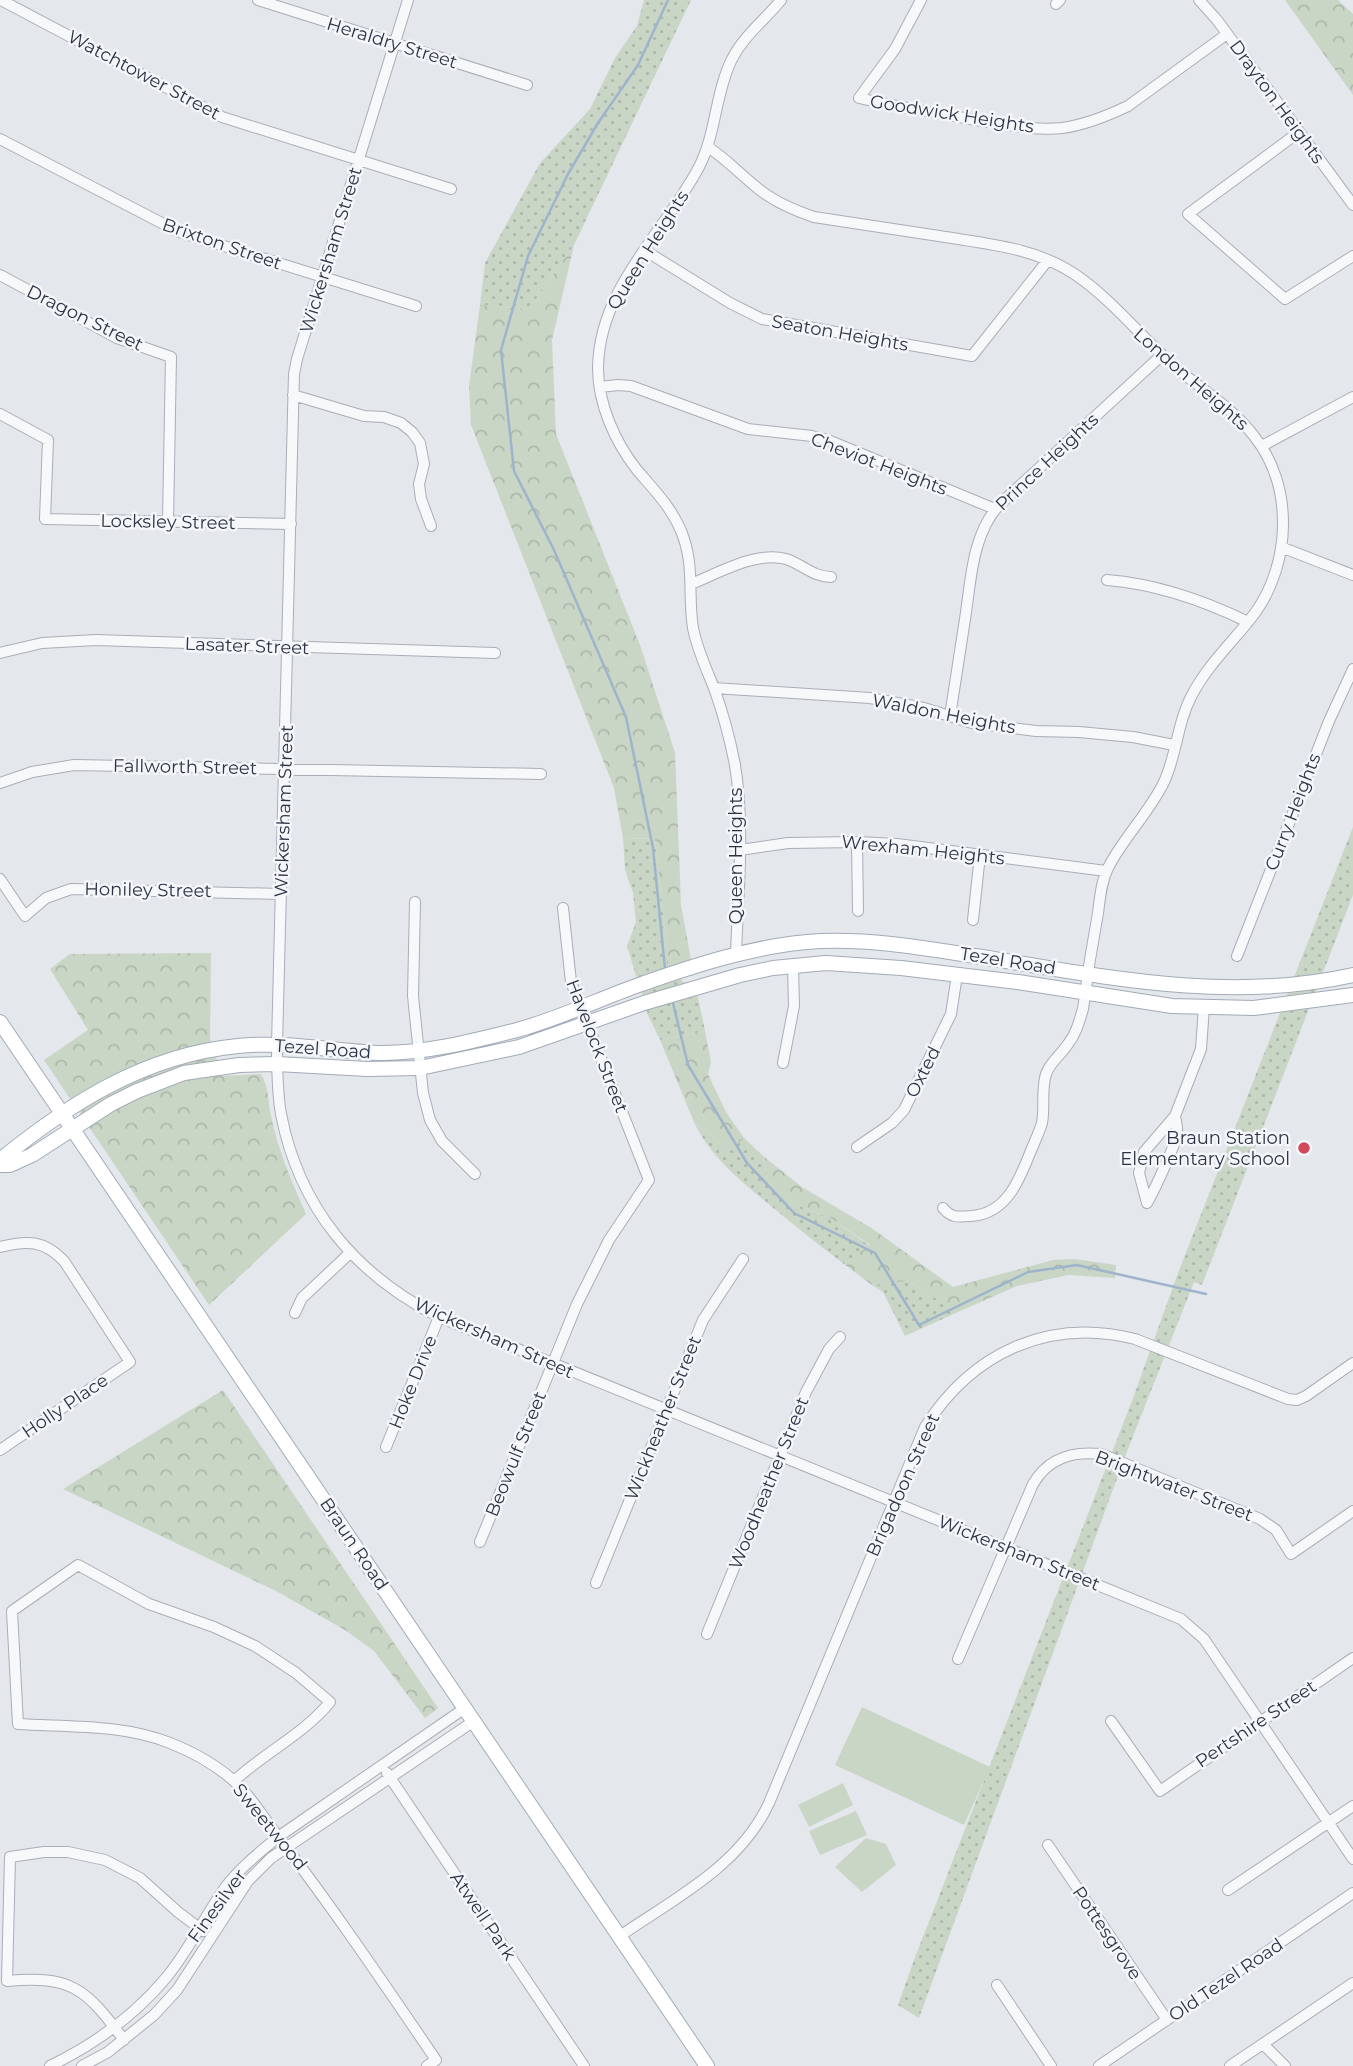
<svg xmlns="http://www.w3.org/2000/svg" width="1353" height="2066" viewBox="0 0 1353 2066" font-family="Montserrat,sans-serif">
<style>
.grass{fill:url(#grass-dots)}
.forest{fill:url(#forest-crowns)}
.park{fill:#c9d6c5}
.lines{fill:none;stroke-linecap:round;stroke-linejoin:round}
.stream{stroke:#9fb4cc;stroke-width:2.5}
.minor-casing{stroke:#a9aeb7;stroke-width:12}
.major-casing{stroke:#a3abb8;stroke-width:16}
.minor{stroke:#f7f8fa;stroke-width:10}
.major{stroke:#fff;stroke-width:14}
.poi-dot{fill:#d1495b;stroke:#f4f6f9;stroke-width:2.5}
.labels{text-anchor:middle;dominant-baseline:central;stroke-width:5;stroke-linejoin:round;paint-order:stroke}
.street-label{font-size:18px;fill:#2b3445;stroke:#f4f6f9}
.poi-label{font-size:18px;fill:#2b3445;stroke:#f4f6f9;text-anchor:end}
</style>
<defs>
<pattern id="grass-dots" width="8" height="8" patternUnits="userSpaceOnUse" patternTransform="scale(1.75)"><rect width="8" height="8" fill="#c9d6c5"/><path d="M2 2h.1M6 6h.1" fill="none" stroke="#adb8ab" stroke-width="1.8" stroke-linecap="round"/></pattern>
<pattern id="forest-crowns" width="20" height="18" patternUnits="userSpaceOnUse" patternTransform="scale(1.75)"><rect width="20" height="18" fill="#c9d6c5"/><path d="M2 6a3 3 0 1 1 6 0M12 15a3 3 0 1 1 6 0" fill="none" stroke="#adb8ab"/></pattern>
</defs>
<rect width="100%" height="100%" fill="#e4e7ec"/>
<path class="grass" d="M644,0H691L574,245L529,309L480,305L485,263L540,163L590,109L615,58L637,26Z
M1353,827V895L1202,1285L1194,1282L1126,1454L919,2018L898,2005L914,1960L1132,1401L1178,1273Z
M623,838L655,839L669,967L698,997L705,1031L660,1040L648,1015L627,946L636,922L633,893L625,870Z
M694,1122L730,1150L744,1138L763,1156L767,1180L795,1204L832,1219L870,1246L844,1264C819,1245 795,1226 771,1206C741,1181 711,1158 694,1122Z
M908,1281L958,1312L905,1336L883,1292L872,1285Z"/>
<path class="forest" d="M1285,0H1338L1353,14V95Z
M574,245L552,340L556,434L640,645L675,753L681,905L691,960L669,967L655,839L623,838L614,788L471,425L469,386L480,305L529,309Z
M211,953L210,1038L222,1076L261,1074C269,1087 268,1102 271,1116C278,1150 292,1182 306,1214L209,1305L44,1060L88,1030L50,969L70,954Z
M705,1031L711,1062L708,1074L726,1112L744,1138L730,1150L694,1122L660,1040Z
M763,1156L802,1187L873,1229L953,1287L1053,1260L1075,1259L1116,1265L1115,1278L1068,1275L1017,1286L958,1312L908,1281L872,1285L844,1264L870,1245L832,1219L795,1204L767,1180Z
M223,1390L438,1708L425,1718L374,1651L345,1630L276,1591L63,1489Z"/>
<path class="park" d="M862,1707L990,1767L964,1825L835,1765Z
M843,1783L853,1805L809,1827L798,1805Z
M856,1811L867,1835L820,1855L809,1831Z
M866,1838L886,1844L896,1865L862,1892L835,1867Z"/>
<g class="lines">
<path class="stream" d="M665,969L653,848L626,717L554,550L514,471L501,350L528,256L568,174L598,123L638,65L668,0
M673,1003L688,1065L747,1163L794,1213L875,1253L919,1325L1028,1272L1077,1265L1206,1294"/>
<defs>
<path id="minor" d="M1,0L222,117L451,189
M258,0L527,85
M408,0L297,359L294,374L277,1045C277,1068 277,1092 281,1114C299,1208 356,1275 439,1317L1181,1619L1204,1639L1353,1859
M921,0L895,49L859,98C898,107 937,113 976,120C1004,124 1033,131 1062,128C1085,125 1107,116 1128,106L1227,34
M1199,0L1217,20L1353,205
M1056,4L1060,0
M1299,132L1188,214L1285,299L1353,256
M0,139L179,232L416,306
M708,147C725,158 739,173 755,186C772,201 793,210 814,217C856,223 897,230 939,236C986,244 1035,247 1076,275C1115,302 1145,342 1181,372C1206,392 1234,410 1254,436C1294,486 1291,563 1255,613C1234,641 1208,664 1192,695C1177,723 1177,754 1164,782C1149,813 1123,838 1108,868C1101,882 1100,898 1098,913C1092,945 1087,977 1083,1009C1079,1022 1076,1034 1068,1044C1061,1055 1050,1062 1046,1074C1041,1090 1045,1107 1042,1123C1039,1133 1034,1143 1030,1153C1019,1181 1006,1214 971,1216C958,1217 951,1218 943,1208
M644,250L730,303L762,319L972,356L1048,260
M0,275L117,338L171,357L168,522
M600,387L618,385L631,386L748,429L812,436L828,440L995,509
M293,395L364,416L384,417L401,423L412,432L420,443L424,464L419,484L421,499L431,526
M0,414L48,440L45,519L291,524
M1262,446L1353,397
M1281,547L1353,575
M1107,580C1157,584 1203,600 1248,622
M691,584C719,573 755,551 786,559C802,564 813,577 831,577
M0,653L42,643L96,640L495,653
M714,688L870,698L924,708L972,723L1036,731L1079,732L1133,737L1174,745
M950,716C955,684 960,651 965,619C971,580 972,535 999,505L1162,355
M0,783L32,772L74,765L541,774
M857,842L858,911
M740,850L788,843L857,842L897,844L1106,871
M0,879L25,916L46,898L71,889L281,894
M415,902L413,996L423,1093L430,1120L442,1141L475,1174
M973,920L980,855
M736,955C738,892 745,827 735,765C730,739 723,713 714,688C706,668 697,649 693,628C688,598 694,569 684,539C675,511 656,492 637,470C615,442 598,404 598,368C599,288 664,233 699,167C716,134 715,95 731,61C743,36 764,21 781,0
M1237,956L1329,721L1353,669
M783,1063L794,1006L793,966
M857,1147L892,1123L904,1110L951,1014L957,975
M1147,1203L1139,1173L1144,1152L1175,1116L1201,1049L1204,1007
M1147,1203C1153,1193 1176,1144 1177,1134C1178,1128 1176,1122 1175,1116
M0,1247C27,1240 44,1240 64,1261L130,1362L0,1450
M295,1313L302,1298L350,1253
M386,1447L439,1317
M480,1542L577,1304L609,1240L649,1180L571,982L563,908
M596,1583L703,1320L743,1259
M707,1634L806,1392L829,1349L840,1337
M958,1659L1033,1484C1048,1458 1072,1451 1101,1454L1260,1519L1276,1530L1291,1554L1353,1511
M1111,1721L1160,1791L1353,1658
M387,1773L584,2066
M234,1781C264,1753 304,1734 330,1702L296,1673L255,1646L214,1627L149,1604L78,1565L12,1611L18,1724C68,1727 123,1724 170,1743C193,1752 216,1765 234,1781C253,1798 264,1819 280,1839C335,1911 385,1985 436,2060L427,2066
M1048,1845L1167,2020
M1228,1890L1353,1806
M620,1936C675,1898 740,1866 769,1803L925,1427C972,1353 1048,1317 1135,1339L1288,1399L1297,1400L1306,1396L1353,1363
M997,1985L1051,2066
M124,2040C86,1989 72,1975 7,1981L10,1857L44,1852H68L105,1860L140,1878L178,1912L203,1931
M1263,2044L1285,2066
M50,2066C93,2045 134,2016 165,1979C189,1951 205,1915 227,1885C241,1867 260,1852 278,1837L465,1708
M82,2066L108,2052L154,2015L177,1990L248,1881L271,1858L474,1721
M1099,2066L1353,1893
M1230,2066L1353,1983"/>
<path id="major" d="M0,1022L707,2066
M0,1160C70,1103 145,1055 238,1046C284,1041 332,1051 378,1053C424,1054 473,1041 517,1030C558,1019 597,1000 636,986C695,965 759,944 821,941C875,939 929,949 982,957C1106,977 1228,1003 1353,975
M0,1165H10L32,1155L111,1104L137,1091L184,1073L239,1065L277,1064L367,1069L420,1068L519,1047L644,1003L740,975L773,968L826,963L901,968L1018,982L1172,1006L1254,1008L1353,995"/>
</defs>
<use href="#minor" class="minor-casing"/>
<use href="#major" class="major-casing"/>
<use href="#minor" class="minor"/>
<use href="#major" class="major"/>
</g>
<circle class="poi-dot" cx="1304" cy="1148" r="7"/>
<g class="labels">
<g class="street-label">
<text transform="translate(392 43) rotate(17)">Heraldry Street</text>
<text transform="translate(144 75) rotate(28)">Watchtower Street</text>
<text transform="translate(1277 102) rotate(54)">Drayton Heights</text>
<text transform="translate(952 114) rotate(9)">Goodwick Heights</text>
<text transform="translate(222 244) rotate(19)">Brixton Street</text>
<text transform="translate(331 250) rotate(-73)">Wickersham Street</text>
<text transform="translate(648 250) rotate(-58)">Queen Heights</text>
<text transform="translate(85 318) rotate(26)">Dragon Street</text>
<text transform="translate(840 333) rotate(10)">Seaton Heights</text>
<text transform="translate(1191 379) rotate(41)">London Heights</text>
<text transform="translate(1047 462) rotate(-43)">Prince Heights</text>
<text transform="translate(879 464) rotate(21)">Cheviot Heights</text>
<text transform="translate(168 522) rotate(1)">Locksley Street</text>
<text transform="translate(247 646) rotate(2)">Lasater Street</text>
<text transform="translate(944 714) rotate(11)">Waldon Heights</text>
<text transform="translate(185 767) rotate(1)">Fallworth Street</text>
<text transform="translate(284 811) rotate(-88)">Wickersham Street</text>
<text transform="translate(1293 812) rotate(-69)">Curry Heights</text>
<text transform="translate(923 850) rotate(6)">Wrexham Heights</text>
<text transform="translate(736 856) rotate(-90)">Queen Heights</text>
<text transform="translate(148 890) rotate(1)">Honiley Street</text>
<text transform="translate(1008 961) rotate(9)">Tezel Road</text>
<text transform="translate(597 1046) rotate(69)">Havelock Street</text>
<text transform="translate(323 1049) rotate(4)">Tezel Road</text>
<text transform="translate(923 1072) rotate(-63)">Oxted</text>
<text transform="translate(494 1338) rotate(24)">Wickersham Street</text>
<text transform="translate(413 1382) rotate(-68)">Hoke Drive</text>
<text transform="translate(65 1406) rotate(-34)">Holly Place</text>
<text transform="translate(663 1418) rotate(-68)">Wickheather Street</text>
<text transform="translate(516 1454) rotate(-68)">Beowulf Street</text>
<text transform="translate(769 1483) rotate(-68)">Woodheather Street</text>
<text transform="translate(903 1485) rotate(-66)">Brigadoon Street</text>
<text transform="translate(1174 1486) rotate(21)">Brightwater Street</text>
<text transform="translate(354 1544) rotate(56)">Braun Road</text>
<text transform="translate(1019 1553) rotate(22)">Wickersham Street</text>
<text transform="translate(1256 1724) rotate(-34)">Pertshire Street</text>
<text transform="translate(270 1827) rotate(51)">Sweetwood</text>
<text transform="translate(217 1906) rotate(-54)">Finesilver</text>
<text transform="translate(483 1916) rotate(56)">Atwell Park</text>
<text transform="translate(1107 1933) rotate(56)">Pottesgrove</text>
<text transform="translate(1226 1980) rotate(-34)">Old Tezel Road</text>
</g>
<g class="poi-label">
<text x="1290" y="1138">Braun Station<tspan x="1290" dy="21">Elementary School</tspan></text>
</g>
</g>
</svg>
